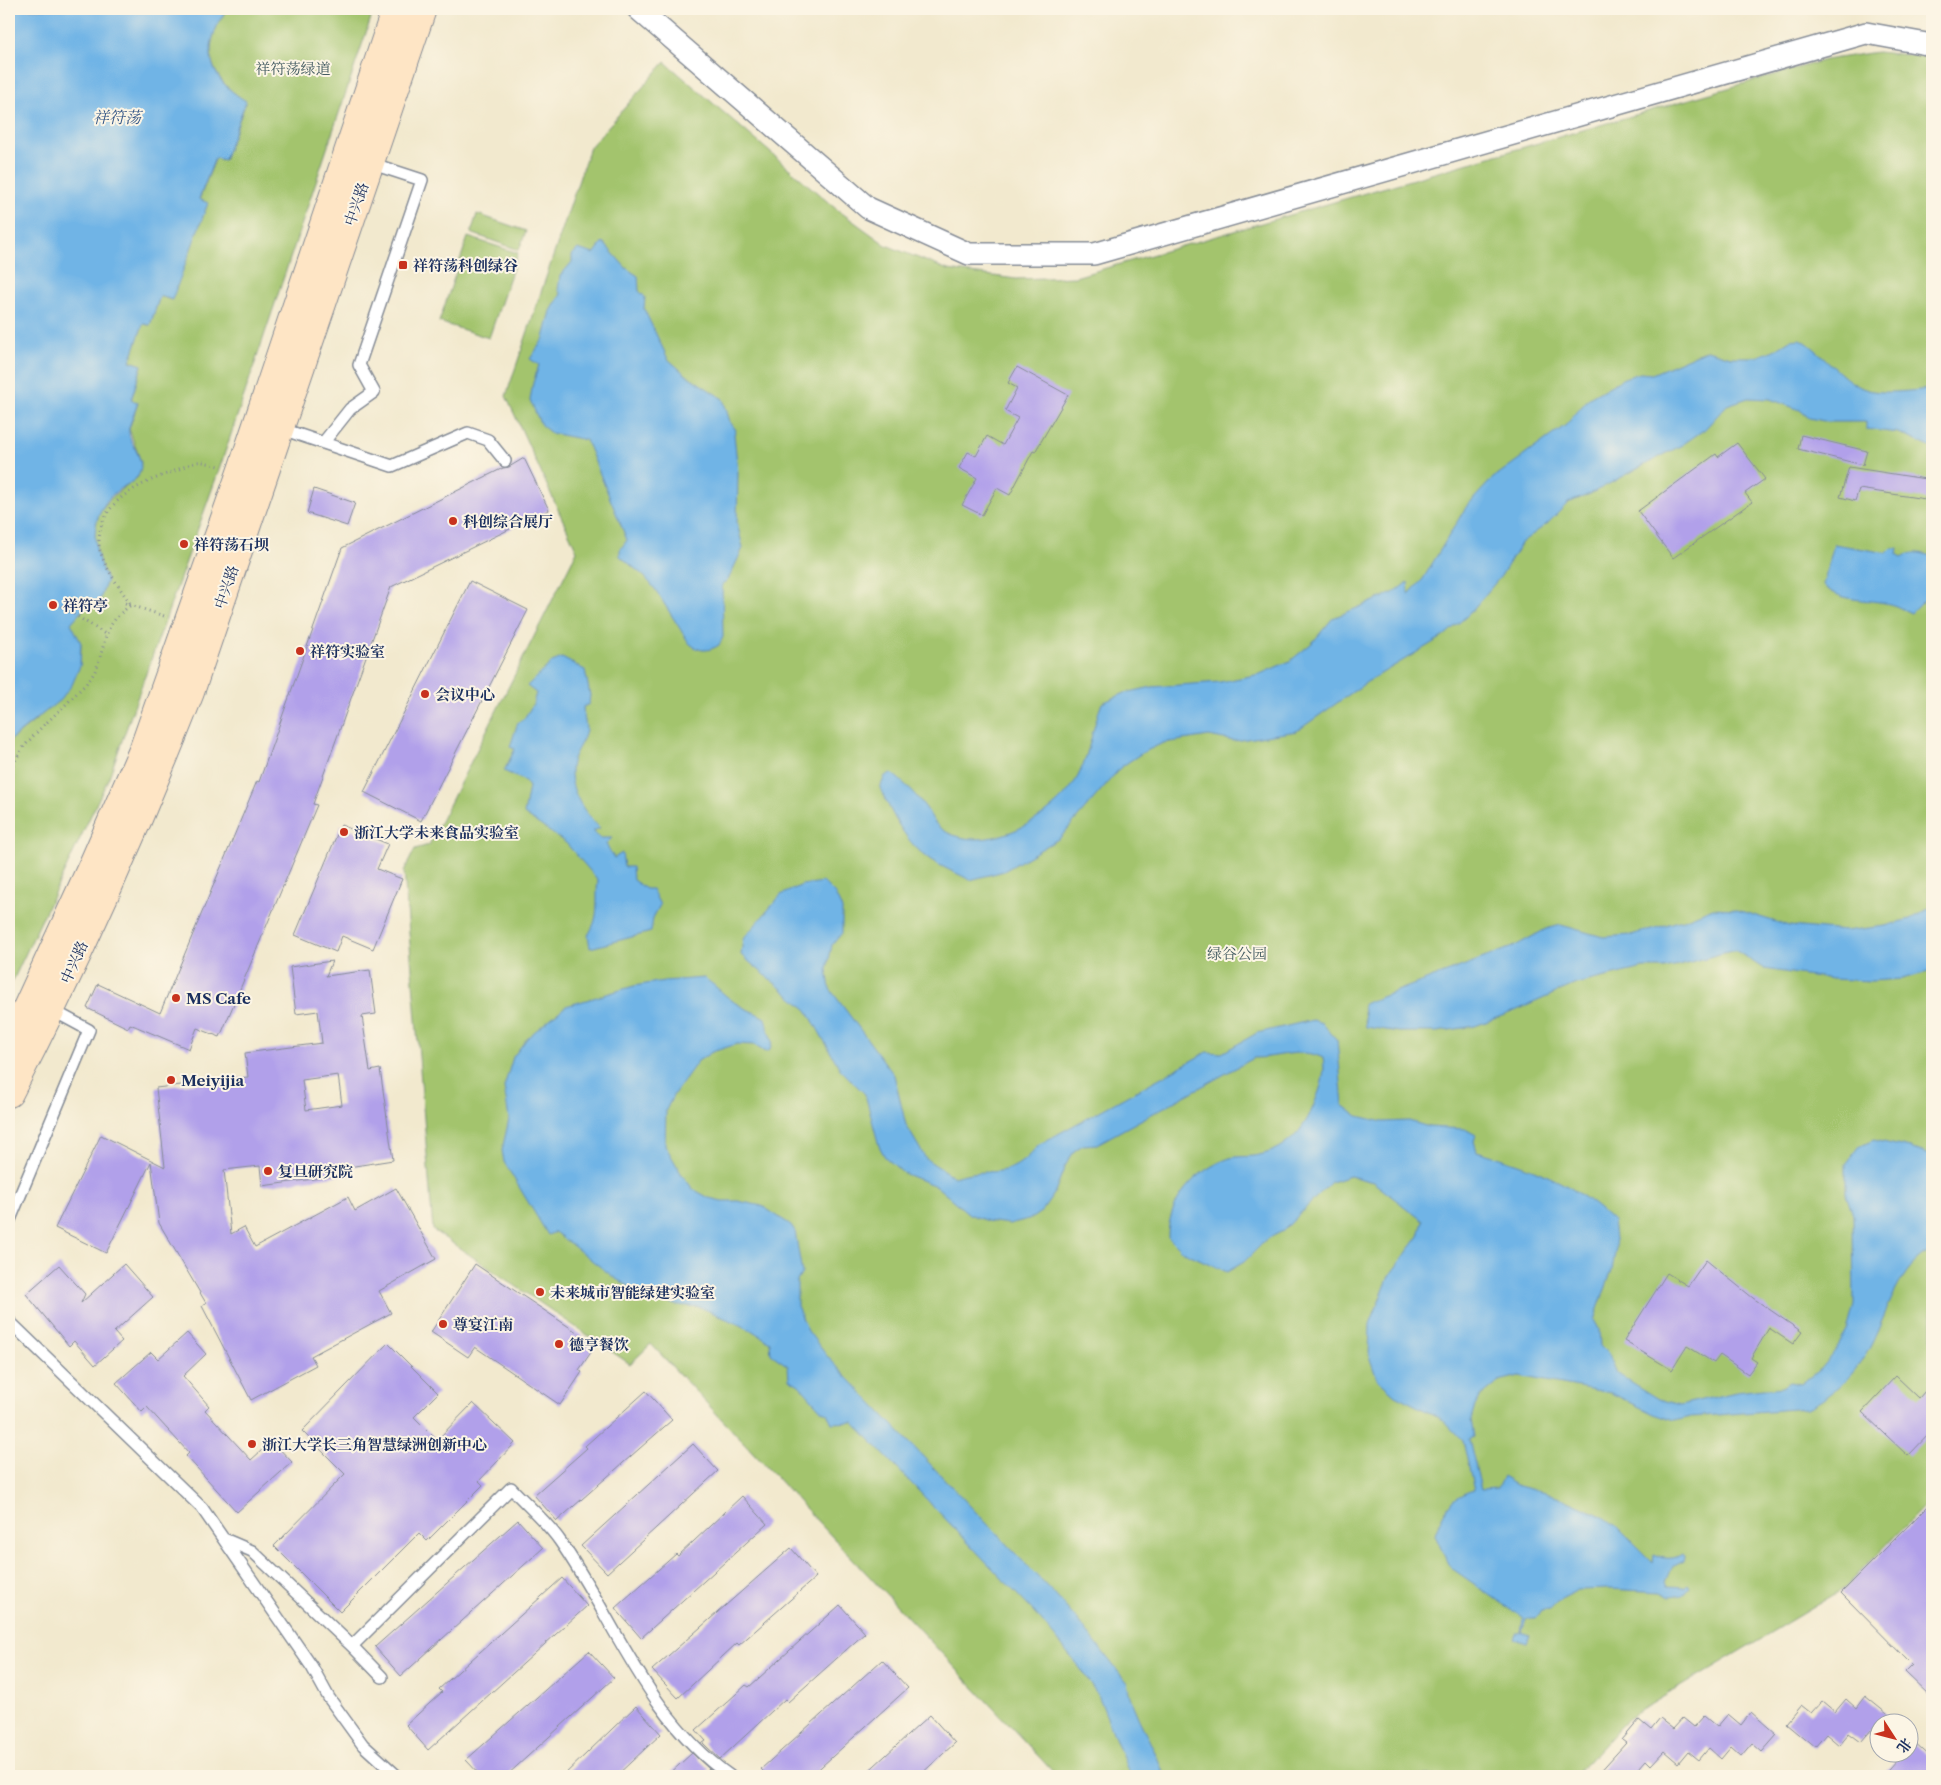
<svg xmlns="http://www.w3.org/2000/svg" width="1941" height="1785" viewBox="0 0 1941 1785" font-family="'Libre Caslon Text','Noto Serif SC',serif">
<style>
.green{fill:#a3c46d;stroke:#5f7a66}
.water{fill:#70b4e6;stroke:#4672a2}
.building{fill:#b1a0ea;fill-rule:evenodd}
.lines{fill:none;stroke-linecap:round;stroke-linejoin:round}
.lane-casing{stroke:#868c96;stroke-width:14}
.street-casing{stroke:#868c96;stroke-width:24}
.secondary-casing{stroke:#868c96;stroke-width:30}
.path{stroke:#868c96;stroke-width:3;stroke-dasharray:1 4;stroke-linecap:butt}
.lane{stroke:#fff;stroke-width:11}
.street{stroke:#fff;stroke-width:21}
.secondary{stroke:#fee5c5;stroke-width:28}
.poi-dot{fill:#c8321e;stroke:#fcf5e5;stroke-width:2}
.labels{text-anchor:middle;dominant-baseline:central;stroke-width:4;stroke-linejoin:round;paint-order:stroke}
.park-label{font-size:15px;fill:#445c62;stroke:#fcf5e5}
.street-label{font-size:15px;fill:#1b2f5e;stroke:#fcf5e5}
.poi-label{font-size:15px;font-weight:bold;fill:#1b2f5e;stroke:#fcf5e5;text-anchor:start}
.water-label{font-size:16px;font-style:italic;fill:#355787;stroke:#fcf5e5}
</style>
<rect width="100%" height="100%" fill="#fcf5e5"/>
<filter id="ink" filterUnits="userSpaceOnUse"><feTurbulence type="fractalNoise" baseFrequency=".02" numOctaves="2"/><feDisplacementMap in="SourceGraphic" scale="10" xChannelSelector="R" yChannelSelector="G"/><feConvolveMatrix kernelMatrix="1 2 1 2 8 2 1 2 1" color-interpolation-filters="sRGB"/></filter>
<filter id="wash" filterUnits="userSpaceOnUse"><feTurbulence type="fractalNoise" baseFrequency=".0096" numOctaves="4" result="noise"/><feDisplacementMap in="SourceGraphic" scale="20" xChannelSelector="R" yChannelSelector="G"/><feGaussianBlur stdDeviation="1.12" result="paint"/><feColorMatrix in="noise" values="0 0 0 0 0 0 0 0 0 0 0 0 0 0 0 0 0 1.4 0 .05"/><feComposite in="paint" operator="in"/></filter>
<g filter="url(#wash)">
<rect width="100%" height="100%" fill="#f2e9ce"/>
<path class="green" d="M227,9H374L220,467L109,777L9,989V741L36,720L80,666L81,644L70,623C85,607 96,587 99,566C100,559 95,550 95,543C92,509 113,495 138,477L141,462L129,429L138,403L131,400L142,365L130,361L143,324L150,325L160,296L171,300L207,203L199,200L216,157L224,160L246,102C207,75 200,49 227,9Z
M1877,52L1932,57V1498L1845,1588L1628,1718L1575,1776H1057L651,1344L630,1364L433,1230L404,871L415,849L429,845L577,551L506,396L590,147L665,62L835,208L886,245L948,270L1016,279L1075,277L1825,60Z
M477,214L526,231L519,250L471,233Z
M468,237L518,253L489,338L439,322Z"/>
<path class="water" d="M9,9H227C201,47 206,77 246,101L224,160L215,158L199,199L208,203L172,300L160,296L150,325L143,324L130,361L142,365L131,400L138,402C136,410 131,420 129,428C127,443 145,456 140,472C137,482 124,485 117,491C87,515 92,550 107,580L98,605L85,607L71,623L81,643L80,666L72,685L60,700L9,741Z
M603,242L626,268L638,276L639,291L645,297L644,309L668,359L685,374L723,399L730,422L736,430L734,434L738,473L737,523L743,548L728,580L722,584L723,637L719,645C708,652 699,652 689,643L655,589L645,577L620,556V550L627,540L586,440L551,433L541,425L530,400L533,383L539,365L530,359L544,338L551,311L561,294L558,290L560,276L572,262V255L578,249L594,254Z
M1801,339C1823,352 1838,377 1862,388C1879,396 1914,390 1932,389V448L1899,433L1866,429V422H1829L1809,418L1800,410L1770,399L1748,398L1727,405L1705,429L1682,445L1590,494L1568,503L1547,524L1522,542L1501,576L1469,614L1444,636L1367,682L1297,731L1234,741L1209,736L1163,743L1142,753L1121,767L1060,838L1004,871L970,880C957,873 943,868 931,860C905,843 893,815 880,788L885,776L891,773C905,783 916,795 926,808C930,814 934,823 939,827C982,861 1061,816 1080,772C1090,750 1093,725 1102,703L1125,693L1152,687L1220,682L1260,674L1290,661L1312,643L1333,618L1393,593L1408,582L1409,594L1423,579L1466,507L1493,478L1566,425L1589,398L1624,378L1640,373L1652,374L1707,350L1731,357H1756L1774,350L1790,340Z
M1834,544L1887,553L1892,548H1898L1897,554L1902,557C1912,551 1922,552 1932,557V592L1911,613C1906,611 1901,608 1896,606C1872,597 1843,605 1823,585Z
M562,658L585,670L590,695L589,704L583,707C583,714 586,723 586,730C585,739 576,750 573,759C565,784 582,811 600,828L593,831L599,838H612L606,844L614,858L622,853L624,867H632L633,880L646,889H652L660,905L653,918L651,932L590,948L588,935C601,916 595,901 598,880L566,843L524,814L529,787L525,781L504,771L515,749L510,747L518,722L524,719L533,704L536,693L527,686L552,662Z
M823,882L835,894L842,909V933L832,945L827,969L830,989L894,1075L906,1125L926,1159L954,1177C991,1165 1008,1184 1038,1145L1207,1052L1222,1053L1257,1033L1313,1020L1322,1023L1337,1040L1343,1105L1358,1116L1383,1122L1409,1121L1429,1127L1465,1129L1476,1135L1474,1141L1477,1151C1533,1168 1570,1180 1613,1221L1616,1248L1612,1270L1594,1320L1599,1329L1600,1346L1607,1353L1616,1373L1658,1399L1680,1405L1736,1392L1782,1387L1789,1382L1801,1384L1820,1369L1835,1351L1847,1331L1854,1305L1853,1215L1846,1194V1164L1860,1146L1874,1140L1910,1148L1932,1156V1251C1900,1263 1886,1316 1871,1345C1859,1370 1833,1397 1807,1408L1691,1417L1675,1421L1654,1414L1611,1393L1519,1376L1499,1381L1481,1396L1475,1406L1471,1420L1474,1437L1469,1439L1481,1489L1497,1488L1503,1477L1518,1486L1557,1496L1604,1517L1615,1525L1653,1563L1654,1555C1663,1559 1675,1560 1683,1554L1685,1556L1684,1561L1672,1567L1666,1581L1668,1586L1684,1587L1688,1584L1690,1587L1683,1595L1670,1597L1661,1592L1610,1589L1578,1590L1562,1598L1550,1610L1541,1611L1536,1618H1526L1522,1633L1530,1636L1527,1643L1514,1639L1516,1633H1521L1523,1618L1454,1570L1448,1564L1435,1535C1442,1513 1450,1496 1474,1490L1463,1441L1442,1419L1395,1395L1377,1379L1369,1356L1370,1324L1389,1276L1419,1236L1423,1221L1373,1182L1350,1176L1331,1182L1283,1231L1267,1239L1244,1262L1227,1272L1182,1251L1168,1237C1168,1200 1195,1170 1230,1158C1237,1156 1245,1157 1253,1156C1285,1152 1304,1132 1315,1102C1321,1087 1326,1073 1323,1058C1301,1047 1278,1058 1254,1058L1097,1144L1083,1145L1075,1150L1065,1166L1054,1194L1042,1211L1032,1218L1009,1224L987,1221L969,1214L936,1186L903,1173L885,1157L879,1146L865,1094L840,1069L807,1010L741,955L743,939L781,895L802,885Z
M1932,907V971L1902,979L1871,981L1832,979L1764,969L1735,950L1683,964L1664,968H1643L1576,984L1515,1011L1475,1026L1437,1032H1399L1366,1027L1363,1004L1515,946L1546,929L1561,925L1603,937L1631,935L1686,919L1713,908L1734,909L1789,926L1845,931L1885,926L1910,919Z
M704,978C717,986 726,998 739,1005C747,1010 757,1013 765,1018L772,1042L770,1050L765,1052L754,1045L737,1044L712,1052L698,1061L674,1094L666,1110L665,1145L682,1175L693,1189L709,1198L722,1201H738L762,1206L791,1225L795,1231L802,1273L797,1281V1306L808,1331L827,1356L1055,1595L1084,1628L1127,1683C1132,1716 1155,1744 1164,1776H1130L1099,1697L1080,1668L1035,1613L853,1422L832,1423L827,1413L822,1411L799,1385L789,1379L788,1366L771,1354L770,1342L751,1330L700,1307L677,1305L642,1294L616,1279L555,1232L548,1235L504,1162L502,1150L509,1119L504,1087L513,1057L528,1037L566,1006L634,986L664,981Z"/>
<g id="blocks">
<path class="building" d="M1017,367L1068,395L1035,452L1033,451L1010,495L997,488L982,515L962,505L977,478L959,468L968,452L976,456L987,436L1003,445L1018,418L1005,411L1017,388L1008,383Z
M1801,435L1867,451L1863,465L1798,449Z
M1737,443L1765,479L1745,493L1752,502L1673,558L1638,511L1716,454L1718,457Z
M524,458L549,510L391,587L313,804L317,805L220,1037L197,1028L189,1049L130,1024L128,1028L87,1008L98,984L160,1013L257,781L259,782L342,548L503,468L509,467Z
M1849,467L1932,480V500L1859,489L1855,501L1840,497Z
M314,489L355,503L347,526L307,513Z
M470,581L528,610L421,821L364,792Z
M341,825L388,844L377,869L402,879L373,949L342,936L336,952L295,935Z
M332,961L326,976L370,970L376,1014L362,1016L370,1071L380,1069L393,1160L342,1168L343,1175L262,1186L260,1166L224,1170L231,1234L244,1227L255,1247L348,1197L355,1211L396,1188L436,1259L379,1291L391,1313L311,1356L316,1365L251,1400L202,1306L206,1303L159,1223L151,1162L106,1253L55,1228L101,1135L165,1167L156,1088L248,1077L245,1053L322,1043L318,1011L296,1014L290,967ZM338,1075L342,1105L306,1110L302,1080Z
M1706,1260L1753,1298L1802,1332L1793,1344L1769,1328L1751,1358L1757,1362L1748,1374L1720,1355L1714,1363L1687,1346L1672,1370L1624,1341L1667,1273L1688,1286Z
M124,1264L153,1297L114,1332L122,1341L95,1365L74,1341L69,1346L26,1294L59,1265L85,1294L81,1303Z
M475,1264L596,1345L579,1370L582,1372L560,1405L475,1347L468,1357L431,1332Z
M187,1333L206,1354L183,1376L209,1406L205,1410L251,1460L272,1441L292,1462L237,1512L186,1456L189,1453L147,1407L142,1412L116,1383L151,1352L158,1359Z
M388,1343L438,1393L414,1417L437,1440L473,1403L515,1443L479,1481L483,1485L427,1541L419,1533L340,1612L274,1546L345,1474L302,1431Z
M1896,1376L1919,1398L1932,1383V1431L1908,1456L1862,1412Z
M646,1391L672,1420L557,1521L534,1495L587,1448L585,1446Z
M693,1444L718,1471L607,1573L581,1546Z
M742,1496L767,1524L641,1638L615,1608L676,1554L678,1556Z
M1932,1502V1698L1905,1672L1912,1665L1841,1593Z
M518,1520L543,1548L401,1676L375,1647Z
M791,1548L816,1577L739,1645L737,1643L678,1698L652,1670Z
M562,1578L587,1606L428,1750L406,1725L442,1692L439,1689Z
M840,1605L865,1633L788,1702L785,1699L720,1759L707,1747L703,1743L706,1741L696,1730L746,1685L749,1687Z
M589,1651L614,1678L506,1776H481L466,1760Z
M882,1660L908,1688L811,1776H768L761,1769Z
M1865,1696L1897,1722H1878L1861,1742L1849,1733L1839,1745L1826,1734L1815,1747L1786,1723L1801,1705L1811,1713L1822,1701L1835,1712L1846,1699L1856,1708Z
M636,1706L661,1734L616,1776H563Z
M1751,1712L1777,1735L1762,1752L1752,1743L1741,1756L1731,1747L1721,1759L1709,1748L1699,1760L1688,1751L1678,1763L1664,1751L1651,1765L1646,1760L1632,1776H1596L1626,1743L1622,1740L1639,1720L1651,1730L1660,1719L1673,1729L1683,1718L1694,1727L1704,1716L1717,1727L1728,1714L1741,1725Z
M930,1715L955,1743L919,1776H863Z
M1913,1742L1932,1759V1776H1882L1903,1752H1908V1747Z
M692,1753L709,1769L701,1776H667Z"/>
</g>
</g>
<g filter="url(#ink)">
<use href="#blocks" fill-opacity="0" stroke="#868c96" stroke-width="1"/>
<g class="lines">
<defs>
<path id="lane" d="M279,428L392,466L468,433L488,440L505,461
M323,443L350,409L374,392L359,365L422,180L370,163
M9,1222L89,1030L52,1010
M9,1321L202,1508L312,1667L329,1698L363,1745L397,1776
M224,1539L252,1551L352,1646L382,1677
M352,1646L511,1488C527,1505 547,1522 560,1541C615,1620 648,1719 730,1776"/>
<path id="street" d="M638,9L868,208L969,254H1094L1866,33L1932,45"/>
<path id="secondary" d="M9,1047L95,860L144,748L242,470L396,9
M9,1093C76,963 136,829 190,692L422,9"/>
</defs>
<use href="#lane" class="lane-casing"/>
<use href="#street" class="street-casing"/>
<use href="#secondary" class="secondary-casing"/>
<path class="path" d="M125,603L167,617
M61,606L105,634
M9,774C22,739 51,721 75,695C82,688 91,679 95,671C108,642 100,627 131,605C121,589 98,560 99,541C100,500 140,484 172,472C180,469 189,464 197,462C204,461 213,465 220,466"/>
<use href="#lane" class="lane"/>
<use href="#street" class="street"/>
<use href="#secondary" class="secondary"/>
</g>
</g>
<g class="poi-dot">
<rect x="398" y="260" width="10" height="10" rx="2.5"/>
<circle cx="453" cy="521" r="5"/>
<circle cx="184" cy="544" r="5"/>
<circle cx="53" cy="605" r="5"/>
<circle cx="300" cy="651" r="5"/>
<circle cx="425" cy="694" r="5"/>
<circle cx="344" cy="832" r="5"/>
<circle cx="176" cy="998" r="5"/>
<circle cx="171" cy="1080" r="5"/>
<circle cx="268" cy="1171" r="5"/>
<circle cx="540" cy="1292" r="5"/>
<circle cx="443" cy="1324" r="5"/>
<circle cx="559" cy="1344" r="5"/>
<circle cx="252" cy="1444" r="5"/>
</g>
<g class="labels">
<g class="park-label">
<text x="293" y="68">祥符荡绿道</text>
<text x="1237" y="953">绿谷公园</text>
</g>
<g class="street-label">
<text transform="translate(356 204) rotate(-71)">中兴路</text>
<text transform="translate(226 587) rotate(-71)">中兴路</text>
<text transform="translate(74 962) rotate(-66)">中兴路</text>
</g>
<g class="poi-label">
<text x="413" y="265">祥符荡科创绿谷</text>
<text x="463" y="521">科创综合展厅</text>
<text x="194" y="544">祥符荡石坝</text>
<text x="63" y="605">祥符亭</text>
<text x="310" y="651">祥符实验室</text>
<text x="435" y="694">会议中心</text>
<text x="354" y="832">浙江大学未来食品实验室</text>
<text x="186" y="998">MS Cafe</text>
<text x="181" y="1080">Meiyijia</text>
<text x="278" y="1171">复旦研究院</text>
<text x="550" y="1292">未来城市智能绿建实验室</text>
<text x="453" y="1324">尊宴江南</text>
<text x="569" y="1344">德亨餐饮</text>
<text x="262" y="1444">浙江大学长三角智慧绿洲创新中心</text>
</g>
<g class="water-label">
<text x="117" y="117">祥符荡</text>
</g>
</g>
<rect width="1941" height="1785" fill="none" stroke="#fcf5e5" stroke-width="30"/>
<g transform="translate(1894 1738) rotate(126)"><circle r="24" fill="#fcf5e5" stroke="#a2a6af"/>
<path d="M0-4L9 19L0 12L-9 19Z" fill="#c8321e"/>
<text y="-8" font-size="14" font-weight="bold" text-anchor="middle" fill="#1b2f5e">北</text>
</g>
</svg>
